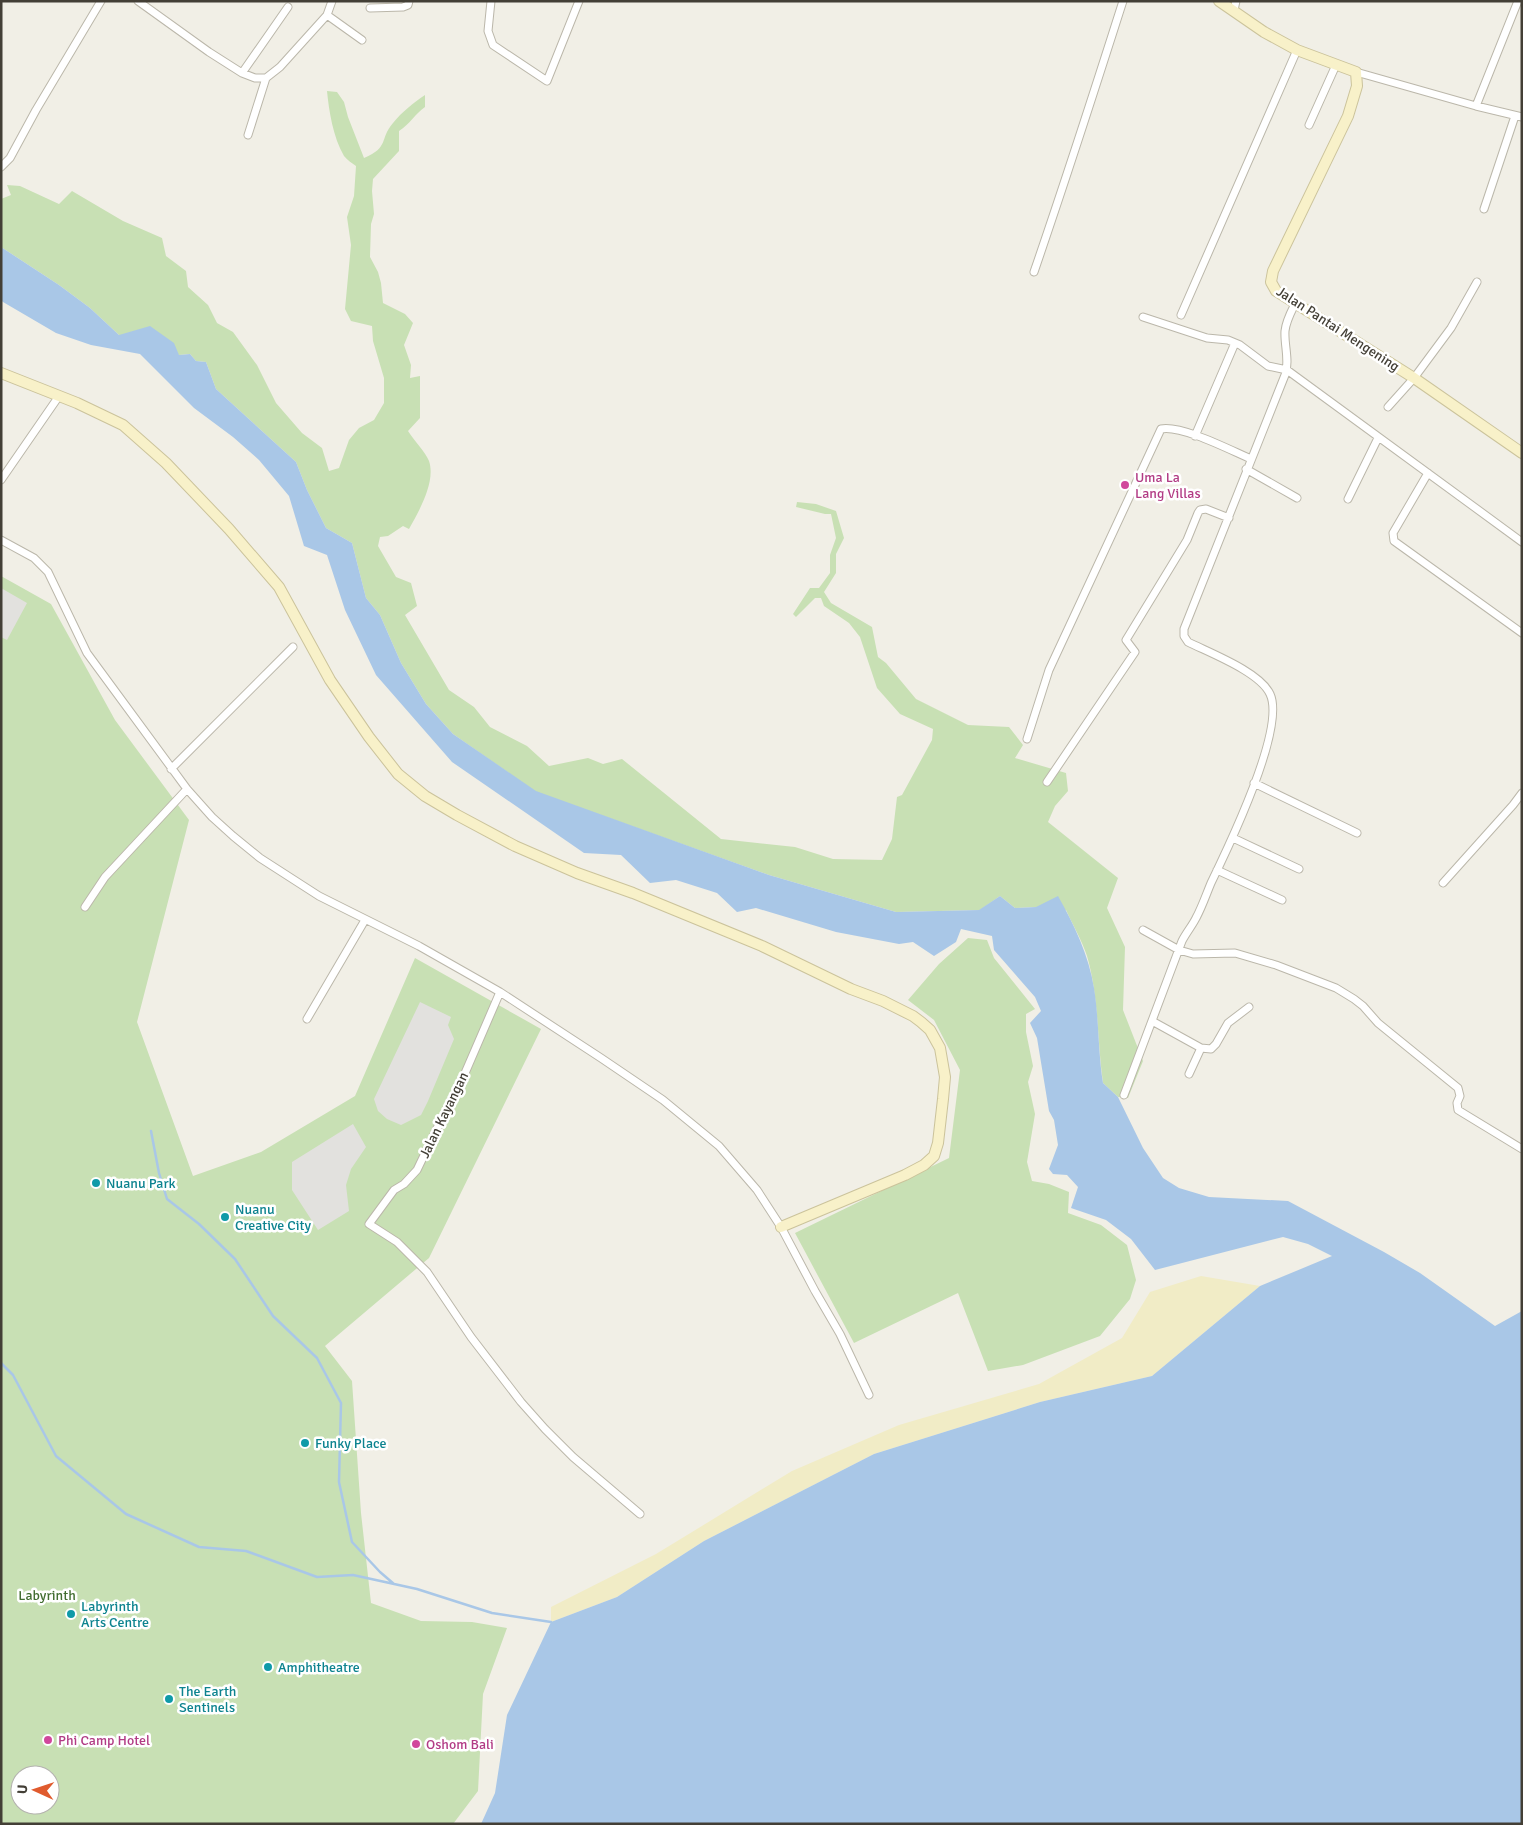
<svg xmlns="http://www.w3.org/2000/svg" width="1523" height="1825" viewBox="0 0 1523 1825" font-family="Signika,sans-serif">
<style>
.green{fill:#c8e0b4;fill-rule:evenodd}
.sand{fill:#f1ecc6}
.parking{fill:#e2e1de}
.water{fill:#a9c7e7}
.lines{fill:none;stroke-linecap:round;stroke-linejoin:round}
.stream{stroke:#a9c7e7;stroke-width:2.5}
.street-casing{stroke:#bbb7aa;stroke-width:9}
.secondary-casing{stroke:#cbc39b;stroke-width:12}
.street{stroke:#fff;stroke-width:7}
.secondary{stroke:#f8f1c9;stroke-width:10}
.hotel-dot{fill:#d1479c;stroke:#fff;stroke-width:2}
.culture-dot{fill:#0f9aa8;stroke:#fff;stroke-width:2}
.labels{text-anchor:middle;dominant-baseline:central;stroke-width:5;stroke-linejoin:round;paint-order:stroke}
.street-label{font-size:14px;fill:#433f36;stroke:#fff}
.hotel-label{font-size:14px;fill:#b23c85;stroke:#fff;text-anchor:start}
.culture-label{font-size:14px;fill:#0d838f;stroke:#fff;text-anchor:start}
.park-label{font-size:14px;fill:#426d31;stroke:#fff}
</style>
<rect width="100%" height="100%" fill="#f1efe6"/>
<path class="green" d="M327,91L337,92L344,102L348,117L364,158C390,147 379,139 393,123C402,112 413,103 425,95V107C415,114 410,124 399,131V151L373,179L372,191L374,214L371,224L370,257L378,272L381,283L383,303L405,314L413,323L404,345L411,365L410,378L420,376V418L408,431C413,439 426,453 429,461C436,482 419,511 409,529L403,526L388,536L380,537L378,546L396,577L411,583L417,606L405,615L449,690L474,707L490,727L527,746L549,766L588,758L603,764L622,759L721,839L795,847L833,859L882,860L892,839L897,797L902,795L932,740L933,729L900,714L877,688L860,637L849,623L824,606L821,598H815L796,617L793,614L810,588H819L830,573V555L836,538L831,514H825L796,507L797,502L816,504L836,511L844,538L836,554V573L824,592L831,603L872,627L878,657L886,663L916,699L968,725L1009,727L1023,745L1015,758L1066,773L1068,791L1055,806L1048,822L1118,878L1107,908L1125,947L1123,1010L1143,1061L1128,1098L1118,1097L1103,1083C1097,1041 1099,997 1087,956C1082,941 1073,925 1066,910L1036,907L1015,908L1000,896L980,910L896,912L769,875L536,792L453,734L426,704L401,663L380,615L366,598L352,543L326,528L307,490L296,462L216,389L206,362L196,361L190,354L179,355L119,335L90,308L59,285L1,247V199L11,195L7,185L20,186L59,204L72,191L123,221L162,238L166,256L186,271L188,287L208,305L217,323L233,332L257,365L276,403L302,433L322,448L329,471L339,468L349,440L359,428L374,420L384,403V378L373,341L372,326L351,321L345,309L351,245L347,217L354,196L356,166C352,163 347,160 344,156C333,137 329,111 327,91Z
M1,576L51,604L115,720L189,820L137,1022L193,1176L261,1152L355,1096L415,958L541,1029L429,1258L325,1346L352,1381L361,1513L371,1603L421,1621L472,1622L507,1628L483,1694L478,1791L453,1824H1ZM20,1775H50V1805H20Z
M968,938L987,940L994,958L1035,1009L1026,1014V1032L1033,1066L1028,1082L1035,1114L1027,1162L1032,1181L1049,1184L1069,1192L1068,1213L1101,1225L1127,1245L1136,1280L1130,1299L1100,1336L1023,1365L988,1371L958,1293L854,1343L795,1233L949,1158L960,1070L934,1020L908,1000L939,964Z"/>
<path class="sand" d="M1201,1276L1260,1286L1152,1376L1040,1402L874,1454L704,1541L617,1597L551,1622V1607L656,1554L792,1471L899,1425L1039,1384L1122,1338L1150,1292Z"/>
<path class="parking" d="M1,588L27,603L7,640L1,637Z
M420,1002L451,1017L448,1025L454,1039L428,1101L421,1115L401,1125L387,1119L378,1111L374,1099Z
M353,1124L366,1147L351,1169L346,1185L349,1211L318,1230L292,1190V1162Z"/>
<path class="water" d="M1,247L59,285L90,308L119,335L150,326L174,343L179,355L190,354L196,361L206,362L216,389L296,462L307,490L326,528L352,543L366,598L380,615L401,663L426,704L453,734L536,791L769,875L896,912L979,910L1000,896L1015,908L1036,907L1058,896C1074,924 1089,956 1094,988C1099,1019 1098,1052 1103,1083L1118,1097L1143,1148L1163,1178L1179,1188L1209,1197L1288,1201L1384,1252L1420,1273L1495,1326L1522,1311V1824H481L495,1793L507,1715L551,1622L617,1597L704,1541L874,1454L1040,1402L1152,1376L1260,1286L1332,1256L1308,1244L1283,1237L1155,1270L1131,1239L1106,1220L1071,1208L1078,1187L1067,1175L1053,1174L1049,1169L1058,1145L1054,1120L1049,1111L1037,1038L1030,1023L1041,1011L1035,997L994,950L992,936L961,929L956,942L934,956L913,942L899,944L836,932L756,908L737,912L717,893L676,880L650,883L621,855L584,853L452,762L376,675L345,610L327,555L304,546L289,496L259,460L233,437L194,408L140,354L91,345L56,333L3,302L1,300Z"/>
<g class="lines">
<path class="stream" d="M151,1131L159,1173L167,1199L199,1224L235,1259L273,1316L317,1358L341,1403L339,1482L352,1542L380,1572L394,1584
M1,1363L13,1375L56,1456L126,1514L199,1547L246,1551L317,1577L353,1575L417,1589L492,1613L551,1622"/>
<defs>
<path id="street" d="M138,1L209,52L242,73L255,78H266
M491,1L488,31L493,45L547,81L579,1
M370,8L403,7L408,5L409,1
M1234,10L1236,1
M327,15L362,40
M1356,72L1476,106L1522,117
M242,73L288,7
M1476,106L1518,1
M1309,125L1336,65
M248,135L266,78L280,67L327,15L332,1
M1,167L10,158L36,110L101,1
M1484,209L1515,116
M1034,272C1065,182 1094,92 1123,1
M1181,315L1297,50
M1143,317L1207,338L1228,340L1240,345L1268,366L1287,370L1522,542
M1388,407L1414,378L1451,328L1477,282
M1195,436L1235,343
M1246,469L1297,498
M1428,473L1393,533L1394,541L1522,633
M1,480L59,396
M1348,499L1378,438
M1,540L34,558L48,572L87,653L187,789L212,817L233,836L260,858L319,896L419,946L500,992L601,1058L663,1100L719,1146L757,1190L781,1227L815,1291L840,1334L869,1395
M1027,739L1049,670L1161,429C1182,425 1230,450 1251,459
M171,769L293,647
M1047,782L1135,652L1126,640L1187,540L1198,513L1200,510L1206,509L1229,518
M1254,783L1357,833
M1233,838L1299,869
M1217,870L1282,900
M1443,883L1513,805L1522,793
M85,907L105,877L187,789
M1143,930L1179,950L1193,954L1235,953L1276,965L1336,988L1354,999L1363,1006L1378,1023L1458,1088L1460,1096L1457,1103L1458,1110L1522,1149
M500,992L456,1094L440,1122L417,1170L404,1184L394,1190L369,1224L397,1242L427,1272L471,1337L521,1402L545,1429L573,1457L640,1514
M307,1019L365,920
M1152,1021L1201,1048L1211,1049L1216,1044L1228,1023L1249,1007
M1189,1074L1201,1048
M1124,1095L1182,941C1186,933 1192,926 1196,918C1202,907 1206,895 1211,883C1228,848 1286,728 1270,694C1260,672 1210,653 1188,642L1184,636V629L1285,375C1290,361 1284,345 1285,331C1286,321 1291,312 1295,304"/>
<path id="secondary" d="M1219,1L1264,32L1297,50L1356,72L1357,86L1348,116L1273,271L1271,282L1276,291L1414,378L1522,453
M1,373L77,403L123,425L166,463L229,529L279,587L330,680L369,737L398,774L425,796L457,815L515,846L577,873L633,893L762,946L851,989L883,1001L913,1016L921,1022L930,1030L940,1048L945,1077L943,1099L938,1143L934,1156L924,1165L905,1175L781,1227"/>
</defs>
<use href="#street" class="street-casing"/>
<use href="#secondary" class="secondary-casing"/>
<use href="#street" class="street"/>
<use href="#secondary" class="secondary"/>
</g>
<g class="hotel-dot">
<circle cx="1125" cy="485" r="5"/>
<circle cx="48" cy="1740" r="5"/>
<circle cx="416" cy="1744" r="5"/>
</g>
<g class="culture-dot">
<circle cx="96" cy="1183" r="5"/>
<circle cx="225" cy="1217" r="5"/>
<circle cx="305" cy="1443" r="5"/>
<circle cx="71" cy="1614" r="5"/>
<circle cx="268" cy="1667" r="5"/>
<circle cx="169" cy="1699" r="5"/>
</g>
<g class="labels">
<g class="street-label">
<text transform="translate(1338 329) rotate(33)">Jalan Pantai Mengening</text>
<text transform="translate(444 1115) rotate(-64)">Jalan Kayangan</text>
</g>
<g class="hotel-label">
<text x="1135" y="477">Uma La<tspan x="1135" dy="16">Lang Villas</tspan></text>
<text x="58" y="1740">Phi Camp Hotel</text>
<text x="426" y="1744">Oshom Bali</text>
</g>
<g class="culture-label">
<text x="106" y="1183">Nuanu Park</text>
<text x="235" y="1209">Nuanu<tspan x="235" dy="16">Creative City</tspan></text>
<text x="315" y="1443">Funky Place</text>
<text x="81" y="1606">Labyrinth<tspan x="81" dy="16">Arts Centre</tspan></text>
<text x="278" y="1667">Amphitheatre</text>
<text x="179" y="1691">The Earth<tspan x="179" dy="16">Sentinels</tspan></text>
</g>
<g class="park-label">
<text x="47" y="1595">Labyrinth</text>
</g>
</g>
<rect width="1523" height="1825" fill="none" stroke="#433f36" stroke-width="5"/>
<g transform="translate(35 1790) rotate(273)"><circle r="24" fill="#ffffff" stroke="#b4b2af"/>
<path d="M0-4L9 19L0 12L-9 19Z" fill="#e05b2e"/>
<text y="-8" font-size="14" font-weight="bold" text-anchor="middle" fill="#433f36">U</text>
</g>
</svg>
